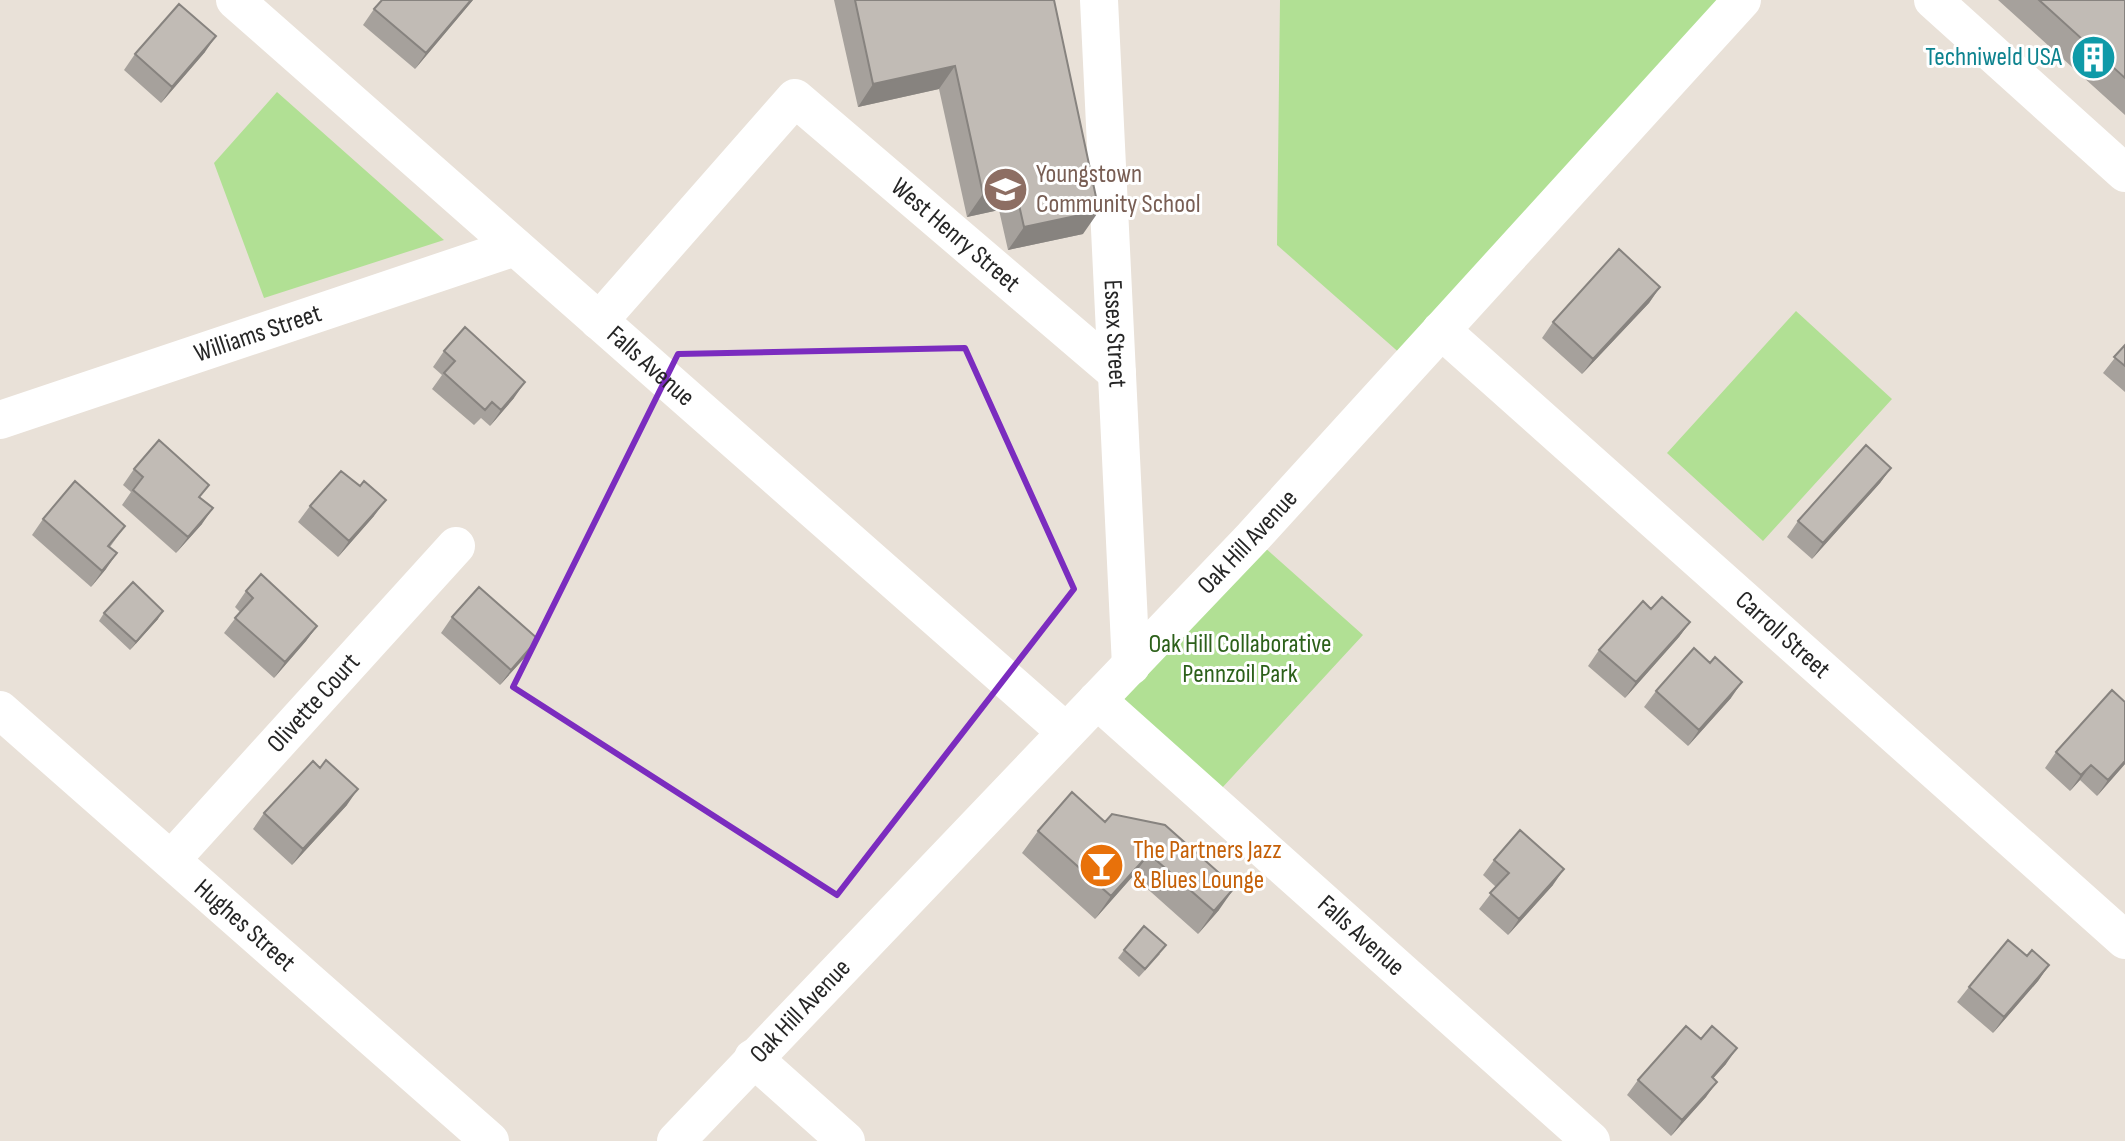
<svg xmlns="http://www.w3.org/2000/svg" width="2125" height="1141" viewBox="0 0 2125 1141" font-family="'Sofia Sans Condensed',sans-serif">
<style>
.green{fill:#b1e094}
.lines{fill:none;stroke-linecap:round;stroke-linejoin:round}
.minor{stroke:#fff;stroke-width:38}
.wall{fill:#a6a19c}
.shaded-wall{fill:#87837f}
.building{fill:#c1bbb5;stroke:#87837f;stroke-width:2}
.marked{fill:none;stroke:#7b2cbf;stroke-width:6;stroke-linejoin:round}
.labels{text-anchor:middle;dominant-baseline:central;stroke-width:6;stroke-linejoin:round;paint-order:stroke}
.culture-label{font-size:26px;fill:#0d838f;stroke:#fff;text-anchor:end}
.education-label{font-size:26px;fill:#785e54;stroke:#fff;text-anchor:start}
.street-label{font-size:26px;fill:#262626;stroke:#fff}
.park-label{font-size:26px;fill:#2c601a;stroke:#fff}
.food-label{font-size:26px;fill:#c56008;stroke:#fff;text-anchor:start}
</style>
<rect width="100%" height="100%" fill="#e9e1d8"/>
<path class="green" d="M1280,0H1742L1411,363L1277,245Z
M277,92L444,240L264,298L214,163Z
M1796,311L1892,399L1763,541L1667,453Z
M1253,537L1363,635L1210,801L1097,700Z"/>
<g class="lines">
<g class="minor">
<path id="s1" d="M235,0L1066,732"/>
<path id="s2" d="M1099,0L1131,666"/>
<path d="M1933,0L2125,173"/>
<path id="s3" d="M599,321L795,98L1117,373"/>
<path id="s4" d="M1441,330L2125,940"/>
<path id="s5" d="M0,420L515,247"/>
<path id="s6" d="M1097,700L1591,1141"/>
<path id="s7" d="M0,710L490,1141"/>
<path id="s8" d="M171,860L456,546"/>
<path d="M753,1058L846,1141"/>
<path id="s9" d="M676,1141L1253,537L1742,0"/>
</g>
</g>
<path class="wall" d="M473,0L415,69L363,25L374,9Z
M834,0H1054L1083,234L1008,250L999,210L967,217L939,89L858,107Z
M1998,0H2125V115Z
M205,52L161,103L124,70L135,54Z
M1660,287L1649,303L1582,374L1542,338L1553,322Z
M2125,345V392L2103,373Z
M444,351L514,398L490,426L481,418L474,425L432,389L442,375L433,367Z
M1891,468L1880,483L1812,559L1787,537L1798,521Z
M134,469L200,498L202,524L176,553L122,505L131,492L123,485Z
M310,506L374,516L338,557L298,522Z
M43,519L125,526L110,547L106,569L91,587L32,535Z
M246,591L317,626L306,641L274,678L224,633L240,612L235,607Z
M1651,609L1690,622L1679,637L1625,698L1588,666L1599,650Z
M104,613L158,619L130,650L99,621Z
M452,617L527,655L500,685L441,633Z
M1656,691L1731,698L1688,746L1644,707Z
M2125,702V764L2097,796L2080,780L2070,791L2045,768L2056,752Z
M347,805L292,865L253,829L264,813Z
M1112,814L1219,910L1198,934L1133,876L1095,919L1022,853L1038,831L1105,822Z
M1494,860L1553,885L1508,935L1479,909L1496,887L1483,875Z
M1124,950L1160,954L1139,977L1118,958Z
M2049,965L2038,981L1993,1033L1957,1002L1969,987Z
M1726,1064L1713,1078L1706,1097L1671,1136L1627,1095L1638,1080Z"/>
<path class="shaded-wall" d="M471,0H473L415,69L426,53Z
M216,36L205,52L161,103L172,87Z
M955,66L939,89L858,107L873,84Z
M1015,187L999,210L967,217L983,194Z
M1099,211L1083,234L1008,250L1024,227Z
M1660,287L1649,303L1582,374L1593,359Z
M525,382L514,398L490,426L501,410Z
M1891,468L1880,483L1812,559L1823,543Z
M386,500L374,516L338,557L349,541Z
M213,508L202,524L176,553L188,537Z
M117,553L106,569L91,587L102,571Z
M163,611L158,619L130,650L136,642Z
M1690,622L1679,637L1625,698L1636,682Z
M317,626L306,641L274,678L285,662Z
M538,639L527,655L500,685L511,670Z
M1742,682L1731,698L1688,746L1699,730Z
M2125,761V764L2097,796L2108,780Z
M2091,765L2080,780L2070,791L2081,775Z
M358,789L347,805L292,865L303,849Z
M1149,854L1133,876L1095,919L1111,896Z
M1564,869L1553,885L1508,935L1519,919Z
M1235,887L1219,910L1198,934L1214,911Z
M2049,965L2038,981L1993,1033L2004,1017Z
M1737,1048L1726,1064L1701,1092L1712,1077Z
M1717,1082L1706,1097L1671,1136L1682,1120Z"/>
<path class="building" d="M382,0H471L426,53L374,9Z
M855,0H1054L1099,211L1024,227L1015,187L983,194L955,66L873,84Z
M2039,0H2125V78Z
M179,4L216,36L172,87L135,54Z
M1619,249L1660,287L1593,359L1553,322Z
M465,327L525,382L501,410L492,402L485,410L444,373L455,361L444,351Z
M2125,345V366L2114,357Z
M159,440L209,485L199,497L213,508L188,537L133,490L143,477L134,469Z
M1866,445L1891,468L1823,543L1798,521Z
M341,471L360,486L364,481L386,500L349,541L310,506Z
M75,481L125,526L108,546L117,553L102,571L43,519Z
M261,574L317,626L285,662L235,618L253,598L246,591Z
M133,582L163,611L136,642L104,613Z
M479,587L538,639L511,670L452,617Z
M1662,597L1690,622L1636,682L1599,650L1643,601L1651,609Z
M1694,648L1710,663L1715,657L1742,682L1699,730L1656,691Z
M2112,690L2125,702V761L2108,780L2091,765L2081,775L2056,752Z
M326,760L358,789L303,849L264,813L313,761L320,768Z
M1072,792L1105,822L1112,814L1165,825L1235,887L1214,911L1149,854L1111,896L1038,831Z
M1520,830L1564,869L1519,919L1490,893L1509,873L1494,860Z
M1144,926L1166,945L1145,969L1124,950Z
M2008,940L2027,956L2032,950L2049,965L2004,1017L1969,987Z
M1686,1026L1701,1039L1712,1026L1737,1048L1712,1077L1717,1082L1682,1120L1638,1080Z"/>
<path class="marked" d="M965,348L1074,589L837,895L513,687L678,354Z"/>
<defs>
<symbol id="building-disc" viewBox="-11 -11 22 22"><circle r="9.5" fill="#0f9aa8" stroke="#fff"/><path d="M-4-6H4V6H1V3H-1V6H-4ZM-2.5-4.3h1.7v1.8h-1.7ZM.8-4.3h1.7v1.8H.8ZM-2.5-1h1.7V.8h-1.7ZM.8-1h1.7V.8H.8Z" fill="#fff"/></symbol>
<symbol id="school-disc" viewBox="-11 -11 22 22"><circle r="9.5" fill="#8d6e63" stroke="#fff"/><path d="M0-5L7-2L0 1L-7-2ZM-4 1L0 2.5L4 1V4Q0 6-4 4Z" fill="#fff"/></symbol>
<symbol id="bar-disc" viewBox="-11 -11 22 22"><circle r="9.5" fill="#e8710a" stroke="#fff"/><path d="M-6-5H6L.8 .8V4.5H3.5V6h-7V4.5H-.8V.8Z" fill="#fff"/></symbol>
</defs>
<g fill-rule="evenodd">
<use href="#building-disc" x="2068" y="32" width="51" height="51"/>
<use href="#school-disc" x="980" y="164" width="51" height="51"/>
<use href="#bar-disc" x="1076" y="840" width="51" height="51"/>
</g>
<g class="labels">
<g class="culture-label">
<text x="2062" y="57">Techniweld USA</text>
</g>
<g class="education-label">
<text x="1036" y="174">Youngstown<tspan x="1036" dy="30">Community School</tspan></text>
</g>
<g class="street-label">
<text stroke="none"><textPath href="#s3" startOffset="508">West Henry Street</textPath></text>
<text stroke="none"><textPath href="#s2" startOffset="334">Essex Street</textPath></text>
<text stroke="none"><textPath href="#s5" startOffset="272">Williams Street</textPath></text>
<text stroke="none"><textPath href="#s1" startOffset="554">Falls Avenue</textPath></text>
<text stroke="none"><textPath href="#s9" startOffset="828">Oak Hill Avenue</textPath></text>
<text stroke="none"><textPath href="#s4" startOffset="458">Carroll Street</textPath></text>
<text stroke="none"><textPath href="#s8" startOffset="212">Olivette Court</textPath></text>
<text stroke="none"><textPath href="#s7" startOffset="326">Hughes Street</textPath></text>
<text stroke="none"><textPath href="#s6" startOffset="354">Falls Avenue</textPath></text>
<text stroke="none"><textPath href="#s9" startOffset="180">Oak Hill Avenue</textPath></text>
</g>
<g class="park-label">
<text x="1240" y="644">Oak Hill Collaborative<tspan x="1240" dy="30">Pennzoil Park</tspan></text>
</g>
<g class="food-label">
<text x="1133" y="850">The Partners Jazz<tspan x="1133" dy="30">&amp; Blues Lounge</tspan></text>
</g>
</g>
</svg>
